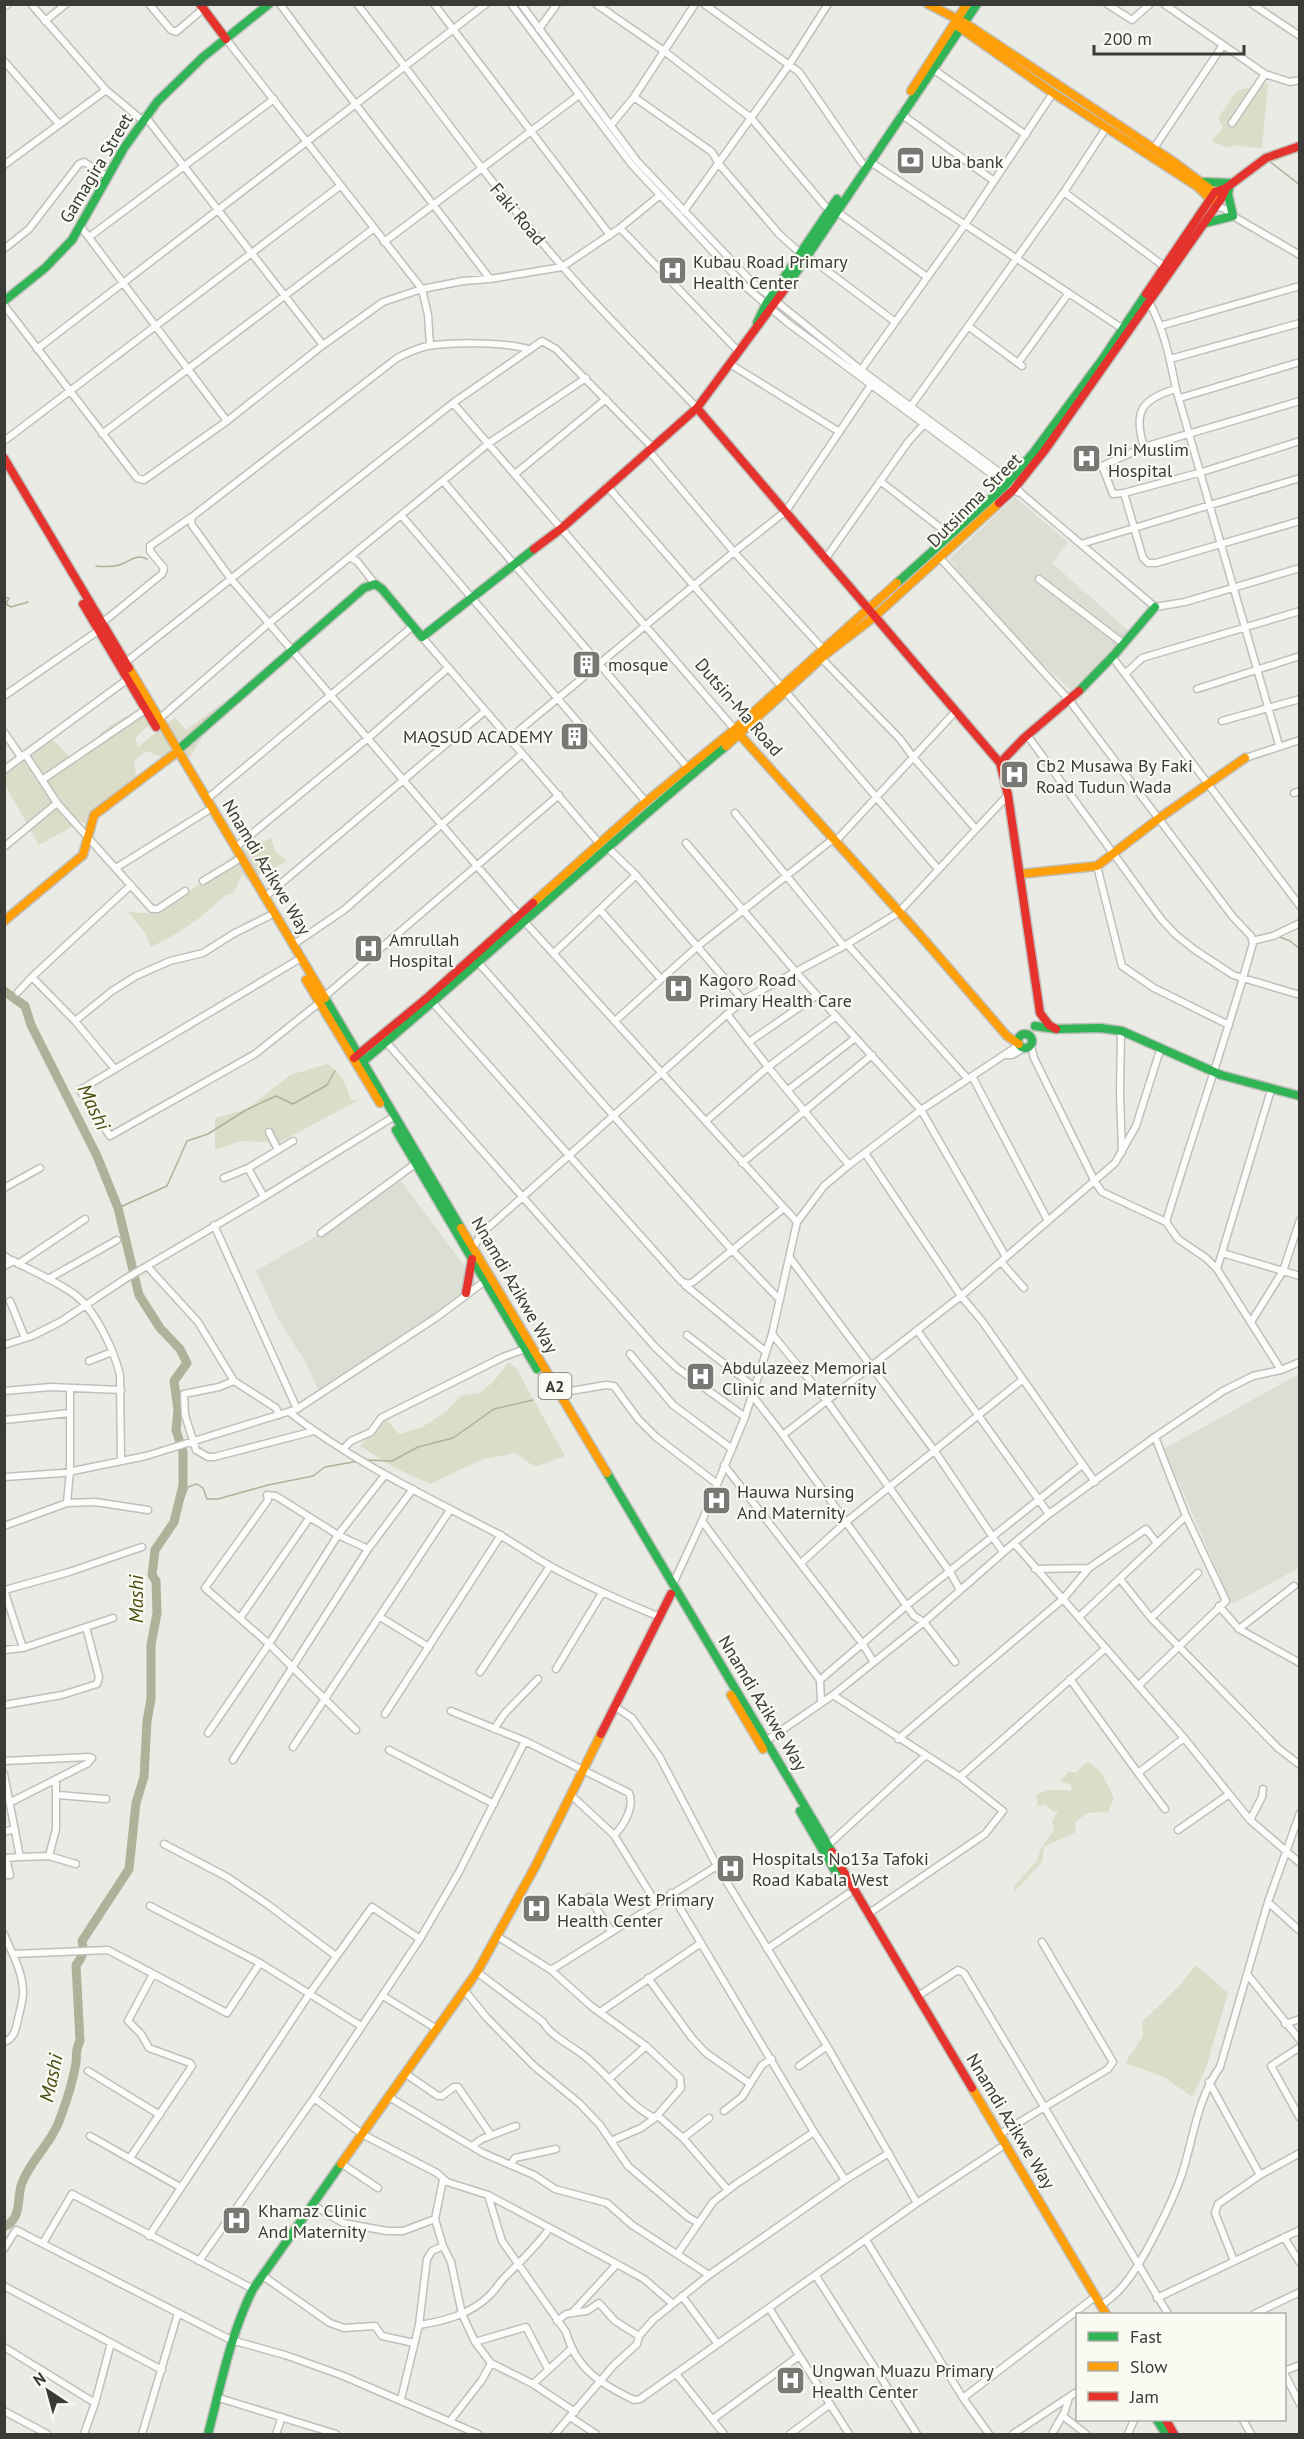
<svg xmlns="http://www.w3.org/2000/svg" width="1304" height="2439" viewBox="0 0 1304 2439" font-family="'PT Sans',sans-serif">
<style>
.built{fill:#ddded3}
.green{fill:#dcddc9}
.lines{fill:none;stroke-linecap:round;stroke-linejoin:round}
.stream{stroke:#afb198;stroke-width:1.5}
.river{stroke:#afb198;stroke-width:9}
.street-casing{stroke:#bfbfbb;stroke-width:9}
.fast-casing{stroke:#bfbfbb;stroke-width:11}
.slow-casing{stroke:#bfbfbb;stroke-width:11}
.jam-casing{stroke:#bfbfbb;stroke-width:11}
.street{stroke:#fcfcfb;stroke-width:6}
.fast{stroke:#30b455;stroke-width:8}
.slow{stroke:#ff9f0a;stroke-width:8}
.jam{stroke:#e5322d;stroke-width:8}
.labels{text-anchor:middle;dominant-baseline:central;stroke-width:4.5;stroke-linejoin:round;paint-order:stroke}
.shield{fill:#f9faf1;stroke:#73746f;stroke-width:1.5}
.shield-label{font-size:16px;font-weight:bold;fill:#3a3b37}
.poi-label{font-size:18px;fill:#3a3b37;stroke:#f9faf1;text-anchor:start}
.street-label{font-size:18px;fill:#3a3b37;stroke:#f9faf1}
.water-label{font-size:20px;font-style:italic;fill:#4a4b10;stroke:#f9faf1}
</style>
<rect width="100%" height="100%" fill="#ebebe6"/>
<path class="built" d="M1015,497L1068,542L1052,563L1131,633L1105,661L1071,690L1006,629L949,559Z
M397,1175L481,1288L319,1392L306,1363L278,1319L256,1271L318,1235Z
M1299,1374V1568L1232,1604L1164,1449Z"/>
<path class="green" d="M1268,83L1262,149L1235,145L1227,148L1211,141L1223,128L1218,118L1237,91Z
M229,702L237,704L203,736L190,757L168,763L159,756L146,751L134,761L136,775L135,791L127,797L124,794L86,825L82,821L39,845L5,785L4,770L49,736L72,759C88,751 93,739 107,728C120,718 138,711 153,704L162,713L135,738L138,747L175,717L186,730L220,705Z
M271,838L276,852L288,861L248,880L242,874L237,887L230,895H225C200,920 183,931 151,947L145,933L128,912L155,914L194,888L236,853Z
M327,1064C342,1073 346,1084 351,1100L361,1099L278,1143L241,1141L215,1150V1118L247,1109L290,1075Z
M509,1362L516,1368L565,1456L535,1467L515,1453L483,1459L430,1484L395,1468L360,1446L385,1418L399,1434L422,1427L447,1411L461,1396L480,1393L494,1381Z
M1089,1762L1101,1772L1114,1798L1108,1812L1087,1813L1075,1822L1076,1832L1044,1847L1042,1862L1013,1893L1015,1885L1037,1861L1041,1848L1054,1830L1052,1821L1058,1811L1054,1812L1045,1804L1037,1807L1038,1801L1035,1797C1044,1788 1058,1789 1070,1791L1072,1788L1070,1784L1060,1782L1068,1772H1077L1084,1764Z
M1196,1965L1228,1993L1206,2068L1192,2097L1164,2077L1125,2063L1143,2036L1142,2022L1178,1987Z"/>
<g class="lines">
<path class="stream" d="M1269,161L1300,185
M96,566C105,567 114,567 122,564C132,560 136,554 147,559
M4,597L9,598L6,604L11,607L28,602
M1277,936L1290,941L1300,949
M118,1208L167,1186L187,1141L208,1134L246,1110L276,1096L293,1104L327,1085L335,1071
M366,1460L392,1461L418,1447L453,1438L494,1409L533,1400
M174,1522L188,1487L197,1484L203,1488L207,1499H218L268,1485L313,1476L325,1467L359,1461"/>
<path class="river" d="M4,991L25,1006L31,1025L97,1156L118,1208L139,1295L160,1328L180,1349L187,1363L174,1381L178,1410L176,1430L183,1452V1485L174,1522L155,1550L152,1575L156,1581L157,1613L151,1645V1699L147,1721L144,1777L136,1803L129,1869L82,1941C84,1951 83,1957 76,1965L80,2041C75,2050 77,2054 76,2063C73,2080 67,2100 61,2116C53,2142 31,2159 22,2183C16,2199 23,2218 4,2227"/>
<defs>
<path id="street" d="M31,4L106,90L142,120
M149,4L171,30L176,32L203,9
M280,4C348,97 421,187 490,279
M357,4C426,92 489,183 562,266C604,315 652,361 697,408
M434,4L610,235
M511,4L632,165L746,287L788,323L1013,490L1022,494
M521,4L637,161L751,281L861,370L1010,480L1022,494L1155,607L1185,602L1300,568
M596,4L664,51L751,118L825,206L830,209
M704,4L799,72L862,163
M1107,4L1132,20L1150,4
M1164,4L1265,74L1290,82L1300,80
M1252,4L1300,36
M4,7L8,4
M45,21L66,4
M539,29L557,4
M226,39L422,289L428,315L430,345
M4,61L59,124
M933,69L1026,135
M634,97L712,152L719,164L779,234L800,253
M901,114L994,181
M145,116L323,345
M1232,123L1265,74
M611,125L634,97L695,4
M1154,148L1223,45
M869,161L1123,329
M4,165L106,90
M1064,192L1165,267
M1216,206L1225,209L1233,216L1300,255
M684,211L789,65L828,4
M836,211L927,277
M81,227L227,421
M620,228L738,351
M89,237L274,99
M384,242L579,95
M4,249L29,229L79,164L84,162L108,177
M806,255L894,321
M1149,302C1164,329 1170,359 1176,389L1279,745
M4,305L137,478L144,480L227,421L323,345L383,302L422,289L463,281L490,279L562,267L620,228L659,196
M968,326L1022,366
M1160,326L1300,286
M37,349L486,4
M1170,359L1300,323
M1018,363L1068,294
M730,364L838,431
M861,370L964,226L1053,93
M1180,398L1300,362
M1300,401L1144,447L1102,466L1113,494L1124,493L1143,558L1148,563H1156L1300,521
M453,403L737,732
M911,406L1064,192L1106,128
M102,434L373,229
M4,441L340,186
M1144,447C1133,412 1141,399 1176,389
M649,451L734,552L823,649
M515,474L606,399
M443,481L688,768
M880,481L951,536
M607,486L781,686
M1124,493L1202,472L1300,441
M401,515L646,802
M193,516L191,520L192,525L231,579L519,915
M1081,544L1300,478
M351,558L357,561L375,584
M826,558L908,442L927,421
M940,558L1069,700L1233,917L1251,936L1253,943C1227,1037 1194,1129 1166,1222
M1039,579L1124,644
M102,623L162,574L164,568L150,551V546L193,516L397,358C407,353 417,348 428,346C452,342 505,342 528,349
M422,637L599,843
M1113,658L1300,906
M822,659L900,739L913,757L975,828
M126,662L453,403L542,341L556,349L652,447
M1125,674L1142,658L1300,611
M1197,689L1300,656
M785,691L938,869
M4,696L98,631
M159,719L268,624L489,443L586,378
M1222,721L1300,699
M4,732L21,757
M1027,735L1161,919L1176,935L1195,950L1233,975L1300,995
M510,738L734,552L786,511L871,385
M25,754L57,803L152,909H158L185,891
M1245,758L1300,740
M4,770L128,679
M42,780L145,710
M1294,793L1300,791
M207,799L413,626
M735,813L844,946
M835,842L955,712
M686,843L795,971L921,1110L1006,1257
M4,847L57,803
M236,847L367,739L448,668
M607,847L636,875L743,1000
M1097,866L1122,966L1154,988L1229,1025
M116,868L207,811
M203,881L236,861
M265,897L485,711
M600,910L661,979
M523,920L797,1222
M1252,941L1273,936L1300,923
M294,944L344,910L522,754
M847,944L968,1079
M554,953L636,875
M296,961L80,1090L110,1136L255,1054L319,1003
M477,961L731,1249L780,1300
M18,992L32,977
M324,997L559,795
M433,1003L681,1281L688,1284L693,1282L784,1208
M727,1014L768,1067L849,1165
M75,1021L112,991L136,976L170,961L203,953L233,934L269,916
M615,1021L698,946L833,839
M1121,1031L1120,1094L1122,1152
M386,1042L655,1347L677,1368L745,1417
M749,1042L817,995
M1031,1045L1034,1058L1095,1182L1102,1192L1166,1222L1178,1239L1206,1258L1217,1269L1281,1370
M1007,1055H1012L1024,1048
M114,1068L75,1021L32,977L131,885
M972,1076L1048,1221
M788,1090L854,1039
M706,1121L768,1067L836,1016
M269,1132L278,1150
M865,1153L961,1296L982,1321L1095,1482
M742,1163L872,1055
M248,1168L264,1197
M224,1178L248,1168L293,1141
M4,1188L40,1168
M214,1225L297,1409
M321,1233L415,1164
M474,1247L481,1234L743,1000L844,946L898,913L1008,795
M1222,1253L1300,1276
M4,1256C27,1269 53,1279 74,1294C95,1309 114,1350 120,1375L121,1461
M790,1258L934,1450L1003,1552
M1001,1262L1024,1288
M18,1264L85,1219
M4,1266L14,1261
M147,1266L198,1322L234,1381L276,1408L279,1415
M1217,1269L1271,1090
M48,1279L117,1240
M685,1285L766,1352
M10,1301L25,1338
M1251,1322L1283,1271L1300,1220
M917,1330L1049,1514
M772,1334L827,1401L950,1572L960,1590
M687,1335L753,1386
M4,1345L32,1336L60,1322L125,1279L264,1197L390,1119
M630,1354L673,1405L732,1449
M89,1361L112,1352
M234,1381L219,1387L184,1394L185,1415L196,1450L208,1457H214L314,1431
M4,1391L51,1387L121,1390
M559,1393L606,1385L614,1386L638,1419L656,1437L716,1483
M752,1395L783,1435L914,1616L924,1622L955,1662
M289,1412C353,1462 426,1496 498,1534C516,1544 533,1557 552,1567C587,1586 623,1602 660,1617
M4,1420L70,1413
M783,1435L961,1296L1115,1163L1136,1126L1161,1047
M343,1449L351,1441L371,1432L381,1418L503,1357L525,1349
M724,1465L862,1643L873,1661
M4,1477L63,1473L146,1456L297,1409L437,1317L485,1281
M67,1503L70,1471V1388
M702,1521L820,1680L821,1701
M4,1526L67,1503L95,1502L148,1510
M1014,1543L1049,1514L1155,1437L1223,1391L1253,1376L1281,1370L1300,1362
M801,1563L846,1522L1022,1380
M1035,1569L1089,1568
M1120,1579L1151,1618L1278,1748L1300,1765
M673,1584L702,1521L745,1417L772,1334L797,1222L824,1186L849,1165L921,1110L1019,1045
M4,1590L23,1648
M5,1590L69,1572L142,1547
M1219,1606L1239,1629L1300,1663
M380,1617L429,1647
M1079,1617L1186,1516
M240,1618L310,1517
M1151,1618L1198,1573
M1239,1629L1294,1586
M4,1650L23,1648L113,1618
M556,1669L602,1593
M480,1672L550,1566
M1070,1679L1138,1773L1184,1738
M820,1680L906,1606L1082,1465
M1138,1686L1226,1601L1186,1516L1155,1437
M833,1695L960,1777L1003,1811L985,1834L868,1914
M4,1705L62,1695L97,1684L99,1677L86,1627
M614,1706L632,1718L659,1756L717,1866L827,2046L917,2203
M451,1711L525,1741L629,1793C635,1806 624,1826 614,1835
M385,1714L501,1535
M494,1729L505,1713L538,1679
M356,1730L269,1644L205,1588L268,1500L267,1495L276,1496L338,1535L368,1549
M208,1733L269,1644L338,1535L385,1475
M898,1739L1063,1599L1089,1568L1146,1529L1157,1543
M766,1741L833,1695L924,1622L1014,1543L1184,1738L1250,1820L1300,1863
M293,1747L450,1510
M389,1750L494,1804
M233,1760L368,1549L413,1489
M4,1761L89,1757L92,1758L88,1763L11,1802
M1138,1773L1165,1809
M4,1774L20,1857L49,1856L76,1864
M960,1777L1106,1648
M58,1795L106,1799
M571,1795L614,1835L656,1903
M1250,1820L1262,1797L1263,1789
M1178,1830L1228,1795
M4,1832L15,1829
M164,1844L227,1877L267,1904L336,1956
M828,1845L925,1756
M49,1856L56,1829V1780
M4,1875H10L6,1858L20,1857
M671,1893L814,2132L845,2180
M589,1897L611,1931
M1268,1902L1300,1931
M150,1906L260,1963L361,2026
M4,1934C11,1952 23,1971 23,1992C23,2001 20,2010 18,2019C16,2029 14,2039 4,2042
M497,1936L551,1970L591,2006L646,2046L680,2078L681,2088L655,2118L641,2128L611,2141
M767,1949L848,1894
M13,1954L108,1950L227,2013L260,1963
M551,1970L717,1866
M477,1972L543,2022C551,2036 569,2044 582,2054C607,2072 628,2106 655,2118
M1247,1974L1300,2040
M648,1978L692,2038L706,2053L749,2083
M465,1991L487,2018L534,2066L579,2103L600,2125L628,2166L688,2217L697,2222
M383,1996L437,2029
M918,1996L958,1970L964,1973L1168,2314
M600,2012L701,1943
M1285,2024L1300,2019
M1300,2047L1271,2066L1300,2118
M799,2066L827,2046
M88,2071L160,2115
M406,2074L438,2096H442L454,2087H458L491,2135
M610,2078L646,2046
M1209,2082L1260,2175
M389,2097L483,2153L534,2175L555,2189L607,2203L632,2225L709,2275
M314,2098L362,2134L437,2173L447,2182L488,2195L617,2264L644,2279L673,2304
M724,2111L742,2097L762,2065L772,2059
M658,2116L683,2138L728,2190
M1000,2134L1108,2069L1113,2062L1042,1942
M90,2136L180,2187
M683,2138L709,2118
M472,2146L482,2139L516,2126
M130,2158L192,2066L190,2063L149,2048L141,2034L128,2021L153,1974
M342,2164L378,2188
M510,2165L515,2158L556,2149
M443,2180L435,2219L443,2246L451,2262L462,2314L475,2342L491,2363L533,2384L575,2412
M488,2195L502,2241L566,2332C576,2369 601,2384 634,2400L640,2399L917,2203L1000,2148
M313,2205L343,2223L387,2231H403L435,2219
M149,2236L310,1993L372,1907L420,1939
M1284,2237L1300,2263
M866,2240L963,2398L989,2434
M43,2243L72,2194L253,2289
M4,2249L16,2230L231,2340L285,2355L341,2375L478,2434
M678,2253L713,2202L736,2184L814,2132
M199,2261L314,2098L420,1939L459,1872L525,1741
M1234,2261L1215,2213L1218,2204L1260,2175L1300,2153
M263,2276L330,2323L344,2328L375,2326L382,2336L414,2343
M816,2276L917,2434
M4,2286L162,2370
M682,2296L717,2343
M1157,2298L1300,2230
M1101,2305C1109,2300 1116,2294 1122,2287C1142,2265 1172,2203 1182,2174C1194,2136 1197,2099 1220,2067L1268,1902L1300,1813
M769,2308L849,2434
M572,2313L587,2311L599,2303L615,2321L639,2336
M1254,2314L1300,2292
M557,2321L566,2314L572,2313L617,2264
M419,2325C445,2321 471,2314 490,2295C496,2289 500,2282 505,2277C521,2261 536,2247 549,2229
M475,2342L526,2327L548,2369
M4,2347L95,2403
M1284,2371L1300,2365
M1284,2373L1300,2404
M677,2375L724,2434
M533,2384L570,2350
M219,2398L336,2434
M963,2398L1091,2300
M401,2399L419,2325L427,2259L432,2251L443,2246
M4,2411L47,2434
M1063,2416L1086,2434
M570,2417L596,2434
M713,2419L799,2356
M1243,2420L1251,2434
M450,2421L482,2380L491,2363
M84,2434L95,2403L111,2343
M142,2434L178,2313
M276,2434L282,2417
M555,2434L613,2366L637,2344L639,2336L653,2320L709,2275L845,2180L889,2153
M790,2434L829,2405
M1013,2434L1078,2391
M1052,2434L1065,2411L1069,2397
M1128,2434L1134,2420"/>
<path id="fast" d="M1203,182L1230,183L1228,194L1233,216L1205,223
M787,286L977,4
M4,301L45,268L72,240L124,148L157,102L203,57L269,4
M757,323L766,304L837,199
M897,583L1006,485L1034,452L1102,360L1146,294
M1079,691L1114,655L1155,607
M178,750L364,588L375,584L382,589L422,637L534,549
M325,998L461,1228
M1035,1026L1056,1029L1100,1028L1122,1031L1221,1075L1300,1096
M1018 1041a7 7 0 1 1 14 0a7 7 0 1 1-14 0Z
M360,1064C484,960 602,849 726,746
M396,1130L537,1369
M607,1473L832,1852
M800,1811L839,1878
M1157,2420L1166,2434
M208,2434C221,2385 230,2335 253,2289L341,2164"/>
<path id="slow" d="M928,4L965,23L1171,160L1218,195
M956,25L1053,93L1198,187L1212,201
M911,91L967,4
M129,668L325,998
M740,735L920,935L1007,1036L1019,1044
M726,746L826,654L874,617L999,503
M1020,874L1097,866L1158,819L1245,758
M533,903L646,802L735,729L897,583
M4,921L83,855L94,815L173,755
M306,980L380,1103
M461,1228L607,1473
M731,1695L763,1749
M972,2088L1106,2314
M341,2164L477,1972L535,1867L601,1734"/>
<path id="jam" d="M200,4L226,39
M1146,294L1215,192L1226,188L1266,158L1300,146
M697,408L1000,763
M4,458L129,668
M999,503L1013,490L1045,450L1221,199L1226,188
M534,549L562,528L697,408L787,286
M83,604L156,727
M1056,1029L1049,1025L1040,1013L1008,795L1000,763L1024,738L1079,691
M354,1058L428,997L533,903
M466,1293L472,1259
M601,1734L671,1594
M832,1852L972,2088
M1166,2420L1174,2434"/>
</defs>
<use href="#street" class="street-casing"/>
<use href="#fast" class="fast-casing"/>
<use href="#slow" class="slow-casing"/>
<use href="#jam" class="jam-casing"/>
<use href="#street" class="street"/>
<use href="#fast" class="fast"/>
<use href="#slow" class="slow"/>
<use href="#jam" class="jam"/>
</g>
<defs>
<symbol id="bank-square" viewBox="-11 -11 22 22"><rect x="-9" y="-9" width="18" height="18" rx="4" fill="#787974" stroke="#f9faf1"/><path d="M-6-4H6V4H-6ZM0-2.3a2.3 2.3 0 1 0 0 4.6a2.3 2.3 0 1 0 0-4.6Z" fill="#fff"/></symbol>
<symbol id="hospital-square" viewBox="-11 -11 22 22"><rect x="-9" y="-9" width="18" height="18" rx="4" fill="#787974" stroke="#f9faf1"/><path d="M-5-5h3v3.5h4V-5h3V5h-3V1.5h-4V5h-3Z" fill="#fff"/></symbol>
<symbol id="building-square" viewBox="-11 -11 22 22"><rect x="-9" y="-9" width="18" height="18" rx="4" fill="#787974" stroke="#f9faf1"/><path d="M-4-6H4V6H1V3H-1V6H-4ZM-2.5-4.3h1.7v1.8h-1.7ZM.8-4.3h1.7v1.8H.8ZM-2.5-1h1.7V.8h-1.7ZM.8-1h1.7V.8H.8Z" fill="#fff"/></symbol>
</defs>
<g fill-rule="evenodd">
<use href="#bank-square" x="894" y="144" width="33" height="33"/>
<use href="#hospital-square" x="656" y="254" width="33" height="33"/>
<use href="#hospital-square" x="1070" y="442" width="33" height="33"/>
<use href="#building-square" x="570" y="648" width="33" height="33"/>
<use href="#building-square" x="558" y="720" width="33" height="33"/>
<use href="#hospital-square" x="998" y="758" width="33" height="33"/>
<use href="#hospital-square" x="352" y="932" width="33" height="33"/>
<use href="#hospital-square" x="662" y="972" width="33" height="33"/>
<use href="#hospital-square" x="684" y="1360" width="33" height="33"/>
<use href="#hospital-square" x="700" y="1484" width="33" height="33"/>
<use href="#hospital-square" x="714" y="1852" width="33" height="33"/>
<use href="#hospital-square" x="520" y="1892" width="33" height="33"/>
<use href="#hospital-square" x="220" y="2204" width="33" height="33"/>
<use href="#hospital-square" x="774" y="2364" width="33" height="33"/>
</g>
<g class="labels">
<rect class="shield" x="538.5" y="1373" width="33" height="26" rx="4.5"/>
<g class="shield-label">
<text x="555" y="1386">A2</text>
</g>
<g class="poi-label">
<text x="931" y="161">Uba bank</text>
<text x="693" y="261">Kubau Road Primary<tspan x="693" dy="21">Health Center</tspan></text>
<text x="1108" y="449">Jni Muslim<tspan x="1108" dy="21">Hospital</tspan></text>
<text x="608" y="664">mosque</text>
<text x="553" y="736" text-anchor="end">MAQSUD ACADEMY</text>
<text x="1036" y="765">Cb2 Musawa By Faki<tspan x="1036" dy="21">Road Tudun Wada</tspan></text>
<text x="389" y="939">Amrullah<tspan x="389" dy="21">Hospital</tspan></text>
<text x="699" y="979">Kagoro Road<tspan x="699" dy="21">Primary Health Care</tspan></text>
<text x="722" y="1367">Abdulazeez Memorial<tspan x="722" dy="21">Clinic and Maternity</tspan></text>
<text x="737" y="1491">Hauwa Nursing<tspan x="737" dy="21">And Maternity</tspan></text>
<text x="752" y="1858">Hospitals No13a Tafoki<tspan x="752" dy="21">Road Kabala West</tspan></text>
<text x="557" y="1899">Kabala West Primary<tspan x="557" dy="21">Health Center</tspan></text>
<text x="258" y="2210">Khamaz Clinic<tspan x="258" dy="21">And Maternity</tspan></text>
<text x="812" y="2370">Ungwan Muazu Primary<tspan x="812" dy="21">Health Center</tspan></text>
</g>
<g class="street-label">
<text transform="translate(96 168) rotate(-59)">Gamagira Street</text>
<text transform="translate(518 214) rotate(50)">Faki Road</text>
<text transform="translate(974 500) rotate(-45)">Dutsinma Street</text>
<text transform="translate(739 707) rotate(49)">Dutsin-Ma Road</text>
<text transform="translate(267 867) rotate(59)">Nnamdi Azikwe Way</text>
<text transform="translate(515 1285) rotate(60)">Nnamdi Azikwe Way</text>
<text transform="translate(763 1703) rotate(59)">Nnamdi Azikwe Way</text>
<text transform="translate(1011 2121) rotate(59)">Nnamdi Azikwe Way</text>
</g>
<g class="water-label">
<text transform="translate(94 1107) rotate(64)">Mashi</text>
<text transform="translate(136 1599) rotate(-90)">Mashi</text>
<text transform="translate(51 2078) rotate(-78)">Mashi</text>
</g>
</g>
<rect width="1304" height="2439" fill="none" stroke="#3a3b37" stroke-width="12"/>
<rect x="1076" y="2313" width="210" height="108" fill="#f9faf1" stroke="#adaea7" stroke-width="1.5"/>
<rect x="1088" y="2332" width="30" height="9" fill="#30b455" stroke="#adaea7" stroke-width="1.5"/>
<text x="1130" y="2343" font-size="18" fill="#3a3b37">Fast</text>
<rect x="1088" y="2362" width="30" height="9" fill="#ff9f0a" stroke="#adaea7" stroke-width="1.5"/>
<text x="1130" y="2373" font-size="18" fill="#3a3b37">Slow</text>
<rect x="1088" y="2392" width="30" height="9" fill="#e5322d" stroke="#adaea7" stroke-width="1.5"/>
<text x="1130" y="2403" font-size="18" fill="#3a3b37">Jam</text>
<g transform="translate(48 2391) rotate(324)" stroke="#f9faf1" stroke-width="4.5" paint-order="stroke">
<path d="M0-4.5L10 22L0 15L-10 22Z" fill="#3a3b37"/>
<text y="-9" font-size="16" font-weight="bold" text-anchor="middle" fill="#3a3b37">N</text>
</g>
<path d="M1094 45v9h150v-9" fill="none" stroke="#3a3b37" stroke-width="3"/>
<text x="1103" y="45" font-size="18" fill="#3a3b37" stroke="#f9faf1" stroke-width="4.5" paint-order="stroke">200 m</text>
</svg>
